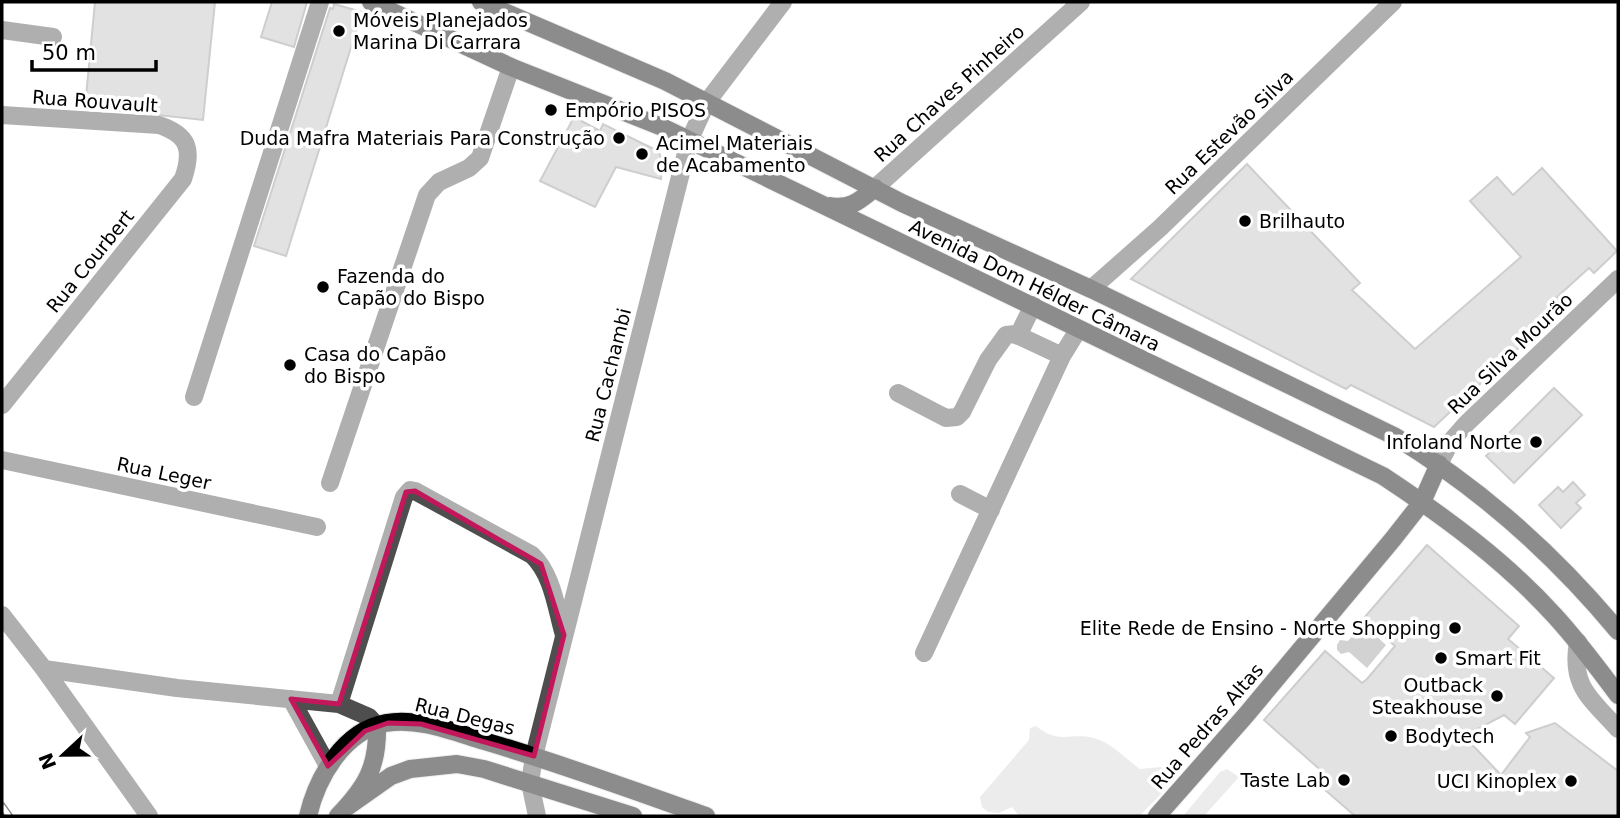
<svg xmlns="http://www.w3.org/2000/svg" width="1620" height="818" viewBox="0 0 1620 818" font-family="'DejaVu Sans',sans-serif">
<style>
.green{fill:#d5d5d5}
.water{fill:#9c9c9c}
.building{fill:#bebebe;stroke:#929292;stroke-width:2}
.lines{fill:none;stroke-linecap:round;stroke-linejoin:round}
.major-casing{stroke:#dbdbdb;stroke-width:20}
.minor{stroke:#4e4e4e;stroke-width:18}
.major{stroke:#000;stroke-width:18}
.rail-casing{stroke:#000;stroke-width:8}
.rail{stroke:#fff;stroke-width:5;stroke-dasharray:16;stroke-linecap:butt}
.marked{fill:none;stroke:#c2185b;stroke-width:5;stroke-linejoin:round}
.poi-dot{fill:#000;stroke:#fff;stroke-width:2.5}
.labels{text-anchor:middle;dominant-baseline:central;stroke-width:7;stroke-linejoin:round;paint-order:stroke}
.poi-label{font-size:19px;fill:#000;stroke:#fff;text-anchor:start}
.street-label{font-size:19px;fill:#000;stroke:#fff}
</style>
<rect width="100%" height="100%" fill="#fff"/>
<path class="green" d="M1036,726C1059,745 1070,732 1094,738C1110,742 1126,759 1140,769L1161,767L1166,773L1167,786C1159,798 1149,805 1140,816H1019L1012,807L999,813L988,812L982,807L980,797L1029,740L1030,728Z
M1227,769L1239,777L1204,816H1183L1220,772Z"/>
<path class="water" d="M1363,624L1386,645L1367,668L1349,652L1341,654L1337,650V645L1340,640L1348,641Z"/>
<path class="building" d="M95,2H215L203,120L85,107Z
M272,2H307L294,47L261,37Z
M334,4L362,12L286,256L254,246L330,8L333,9Z
M574,117L600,131L603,124L658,151L663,161L661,179L616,167L595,207L540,181Z
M1247,164L1360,283L1352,290L1415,349L1521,257L1470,201L1497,177L1513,195L1542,168L1617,251L1594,273L1589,268L1557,297L1559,299L1540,316L1545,323L1434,427L1351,385L1346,389L1131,279Z
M1554,388L1582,415L1514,483L1486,456Z
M1573,482L1585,495L1576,503L1581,508L1561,528L1539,505L1558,487L1563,492Z
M1427,545L1519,626L1508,639L1554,678L1515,724L1504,715L1464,736L1501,775L1530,737L1526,733L1555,723L1618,771V816H1355L1317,783L1325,774L1264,720L1325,651L1362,683L1367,679L1395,646L1364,618Z"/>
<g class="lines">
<defs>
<path id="major" d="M371,2L511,67L662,127L1383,476C1445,517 1505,561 1554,615C1578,641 1598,668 1618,695
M481,2L665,81L902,203L1091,289L1394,436C1480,488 1554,554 1618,631
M830,206C851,210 860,200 875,188
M347,807L391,776L410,769L457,764L484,769L633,816
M308,816C317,778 343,731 386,723C418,717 454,732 484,741C559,763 632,790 706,816
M338,816C366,787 378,767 377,726
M1157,816L1246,715L1393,539L1422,502L1439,464"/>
</defs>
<use href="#major" class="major-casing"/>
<path class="minor" d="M2,30L53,37
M2,115L159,125C189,135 193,150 183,179L2,405
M875,188L1081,2
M1091,289L1160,228L1393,2
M1018,336L1033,305
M898,393L946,418L957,417L962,412L988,360L1006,335L1015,334L1062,356
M194,397L320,2
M2,460L317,527
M1439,464L1451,441L1467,423L1618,279
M330,483L427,195L439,182L469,168L480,158L511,67
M960,494L991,510
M2,615L44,669L149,816
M1578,642C1570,686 1591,699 1618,729
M924,653L1062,356L1078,330
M44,669L177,688L339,704L369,717L377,726
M291,699L328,766
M339,704L404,497L410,490L415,491L532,555C553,575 556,608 564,635
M537,816L530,783L534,756L689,141L707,102L783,2"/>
<use href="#major" class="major"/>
<defs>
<path id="rail" d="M2,806L9,816"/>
</defs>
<use href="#rail" class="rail-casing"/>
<use href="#rail" class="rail"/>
</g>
<path d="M0 0H1620V818H0ZM415,491L541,564L564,635L534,756L421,724L388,723L365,731L328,766L291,699L339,704L406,492Z" fill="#fff" fill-opacity=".55" fill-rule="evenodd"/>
<path class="marked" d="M415,491L541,564L564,635L534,756L421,724L388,723L365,731L328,766L291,699L339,704L406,492Z"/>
<g class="poi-dot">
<circle cx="339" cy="31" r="7"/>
<circle cx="551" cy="110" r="7"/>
<circle cx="619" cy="138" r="7"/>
<circle cx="642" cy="154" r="7"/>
<circle cx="1245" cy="221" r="7"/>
<circle cx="323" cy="287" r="7"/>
<circle cx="290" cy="365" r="7"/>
<circle cx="1536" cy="442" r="7"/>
<circle cx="1455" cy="628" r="7"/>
<circle cx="1441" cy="658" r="7"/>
<circle cx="1497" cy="696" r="7"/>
<circle cx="1391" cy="736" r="7"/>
<circle cx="1344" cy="780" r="7"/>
<circle cx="1571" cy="781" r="7"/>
</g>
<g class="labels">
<g class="poi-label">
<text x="353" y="20">Móveis Planejados<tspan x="353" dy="22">Marina Di Carrara</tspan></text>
<text x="565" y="110">Empório PISOS</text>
<text x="605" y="138" text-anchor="end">Duda Mafra Materiais Para Construção</text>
<text x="656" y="143">Acimel Materiais<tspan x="656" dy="22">de Acabamento</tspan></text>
<text x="1259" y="221">Brilhauto</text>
<text x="337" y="276">Fazenda do<tspan x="337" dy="22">Capão do Bispo</tspan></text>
<text x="304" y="354">Casa do Capão<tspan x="304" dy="22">do Bispo</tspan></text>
<text x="1522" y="442" text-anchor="end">Infoland Norte</text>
<text x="1441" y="628" text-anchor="end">Elite Rede de Ensino - Norte Shopping</text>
<text x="1455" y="658">Smart Fit</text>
<text x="1483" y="685" text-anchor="end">Outback<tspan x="1483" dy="22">Steakhouse</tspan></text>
<text x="1405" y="736">Bodytech</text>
<text x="1330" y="780" text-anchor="end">Taste Lab</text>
<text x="1557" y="781" text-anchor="end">UCI Kinoplex</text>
</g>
<g class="street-label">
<text transform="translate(949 93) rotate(-42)">Rua Chaves Pinheiro</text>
<text transform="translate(95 101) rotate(4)">Rua Rouvault</text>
<text transform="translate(1229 132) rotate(-44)">Rua Estevão Silva</text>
<text transform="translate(90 261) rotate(-51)">Rua Courbert</text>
<text transform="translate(1035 285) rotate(26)">Avenida Dom Hélder Câmara</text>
<text transform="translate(1510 353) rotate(-44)">Rua Silva Mourão</text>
<text transform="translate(608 375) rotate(-76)">Rua Cachambi</text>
<text transform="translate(164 473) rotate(12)">Rua Leger</text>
<text transform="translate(465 716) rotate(14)">Rua Degas</text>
<text transform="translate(1207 726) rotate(-49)">Rua Pedras Altas</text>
</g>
</g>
<rect width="1620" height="818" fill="none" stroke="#000000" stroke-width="7"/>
<g transform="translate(63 755) rotate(248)" stroke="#ffffff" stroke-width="5" paint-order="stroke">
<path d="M0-5L12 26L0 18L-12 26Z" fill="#000000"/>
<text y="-10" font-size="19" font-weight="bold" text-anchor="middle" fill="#000000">N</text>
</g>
<path d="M32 60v10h124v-10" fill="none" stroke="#000000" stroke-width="3.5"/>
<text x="42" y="60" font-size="21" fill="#000000" stroke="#ffffff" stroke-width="5" paint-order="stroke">50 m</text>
</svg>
